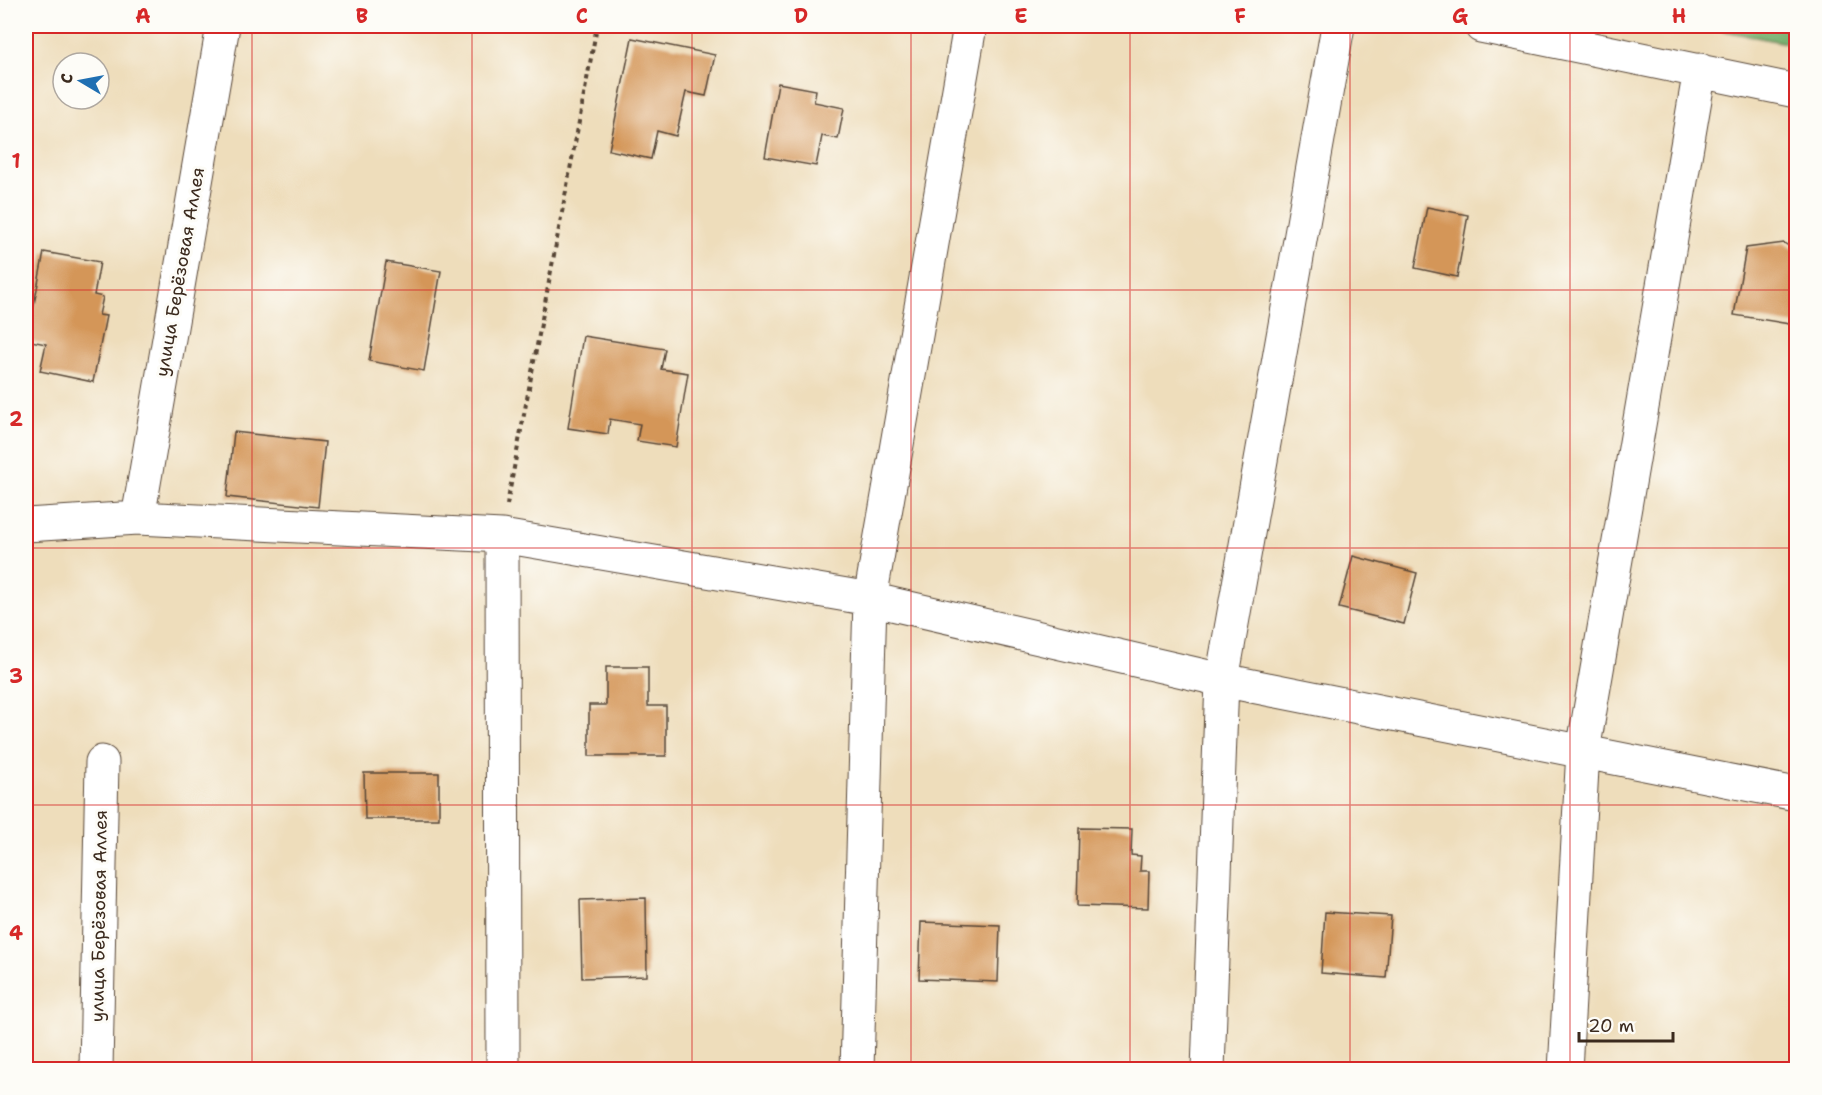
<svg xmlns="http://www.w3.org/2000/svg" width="1822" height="1095" viewBox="0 0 1822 1095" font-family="'Shantell Sans',sans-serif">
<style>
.forest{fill:#78b16f;stroke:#5a6e46;stroke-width:1.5}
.building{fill:#d49658}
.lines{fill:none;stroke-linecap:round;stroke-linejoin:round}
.minor-casing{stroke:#564536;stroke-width:35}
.path{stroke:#564536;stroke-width:4;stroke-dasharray:4.5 4.5;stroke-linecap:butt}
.minor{stroke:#fff;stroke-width:33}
.grid{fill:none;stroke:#d62828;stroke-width:1.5;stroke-opacity:0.55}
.labels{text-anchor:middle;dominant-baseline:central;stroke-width:6;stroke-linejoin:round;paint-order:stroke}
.street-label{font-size:18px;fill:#3b2a1e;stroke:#fdfcf7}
.neatline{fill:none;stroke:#d62828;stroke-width:2}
.grid-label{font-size:20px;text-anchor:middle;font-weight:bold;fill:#d62828}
</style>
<rect width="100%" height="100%" fill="#fdfcf7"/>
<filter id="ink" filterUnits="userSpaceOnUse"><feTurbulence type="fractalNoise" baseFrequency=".0167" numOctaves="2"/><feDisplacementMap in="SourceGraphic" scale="12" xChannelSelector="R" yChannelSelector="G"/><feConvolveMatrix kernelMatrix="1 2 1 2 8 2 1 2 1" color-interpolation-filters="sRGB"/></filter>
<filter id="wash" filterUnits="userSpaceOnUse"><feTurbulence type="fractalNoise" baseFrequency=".008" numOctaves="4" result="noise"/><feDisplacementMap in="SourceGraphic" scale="24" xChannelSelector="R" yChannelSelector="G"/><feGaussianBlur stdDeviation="1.35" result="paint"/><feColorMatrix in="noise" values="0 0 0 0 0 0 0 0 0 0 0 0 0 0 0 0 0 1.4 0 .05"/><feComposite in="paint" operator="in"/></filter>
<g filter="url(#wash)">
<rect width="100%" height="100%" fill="#edb"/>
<path class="forest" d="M1700,26H1796V45Z"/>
<g id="blocks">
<path class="building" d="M632,38L715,55L706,96L686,92L676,136L657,131L651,159L609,150Z
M778,83L816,90L814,102L844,108L838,139L822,136L816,166L765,157Z
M1427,207L1468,215L1457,277L1415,268Z
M1784,243L1796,251V325L1734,315L1746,248Z
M44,252L100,262L94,295L103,297L99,315L106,316L93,382L40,371L46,344L26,340V309L33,310Z
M386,262L441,271L424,371L369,361Z
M583,336L665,349L661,369L688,373L676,447L637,441L640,424L610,419L608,434L568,428Z
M234,432L325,442L318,507L227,497Z
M1353,556L1417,573L1404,624L1339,608Z
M606,667H648V706H666V756H589V705H606Z
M364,773H439V819H365Z
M1079,828L1132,829L1131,855L1141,856L1140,871H1149L1148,908L1077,906Z
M646,898L647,976L582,978L580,900Z
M1325,912L1391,916L1386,978L1321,973Z
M921,922L1000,925L998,982L919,979Z
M901,1067H965V1070H901Z"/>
</g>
</g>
<g filter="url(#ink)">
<use href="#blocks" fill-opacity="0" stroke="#564536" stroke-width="1.5"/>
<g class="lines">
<defs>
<path id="minor" d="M1481,26L1796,91
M138,518L223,26
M26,525L138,518L502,536L870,599L1222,680L1796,794
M502,536L503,1070
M96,1070L102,762
M857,1070L870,599L970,26
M1208,1070L1222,680L1338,26
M1565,1070L1583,751L1700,70"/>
</defs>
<use href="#minor" class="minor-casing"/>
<path class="path" d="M507,505L597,26"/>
<use href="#minor" class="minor"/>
</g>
</g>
<path class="grid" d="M252,26V1070M472,26V1070M692,26V1070M911,26V1070M1130,26V1070M1350,26V1070M1570,26V1070M26,290H1796M26,548H1796M26,805H1796"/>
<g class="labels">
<g class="street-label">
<text transform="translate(180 272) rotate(-80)">улица Берёзовая Аллея</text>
<text transform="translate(99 916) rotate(-89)">улица Берёзовая Аллея</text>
</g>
</g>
<rect width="1822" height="1095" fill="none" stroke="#fdfcf7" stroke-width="66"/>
<g transform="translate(81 81) rotate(280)"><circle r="28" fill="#fdfcf7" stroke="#afa8a0" stroke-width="1.5"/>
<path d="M0-4.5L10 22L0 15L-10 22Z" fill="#1f6fb2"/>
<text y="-9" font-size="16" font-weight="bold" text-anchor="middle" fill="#3b2a1e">С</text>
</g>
<path d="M1579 1032v9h94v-9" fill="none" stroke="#3b2a1e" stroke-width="3"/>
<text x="1588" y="1032" font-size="18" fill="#3b2a1e" stroke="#fdfcf7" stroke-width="4.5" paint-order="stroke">20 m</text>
<rect x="33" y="33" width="1756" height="1029" class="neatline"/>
<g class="grid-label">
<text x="143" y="23">A</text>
<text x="362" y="23">B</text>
<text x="582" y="23">C</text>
<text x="801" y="23">D</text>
<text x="1021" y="23">E</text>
<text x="1240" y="23">F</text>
<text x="1460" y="23">G</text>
<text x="1679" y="23">H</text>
<text x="16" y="168">1</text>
<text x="16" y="426">2</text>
<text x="16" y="683">3</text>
<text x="16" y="940">4</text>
</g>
</svg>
